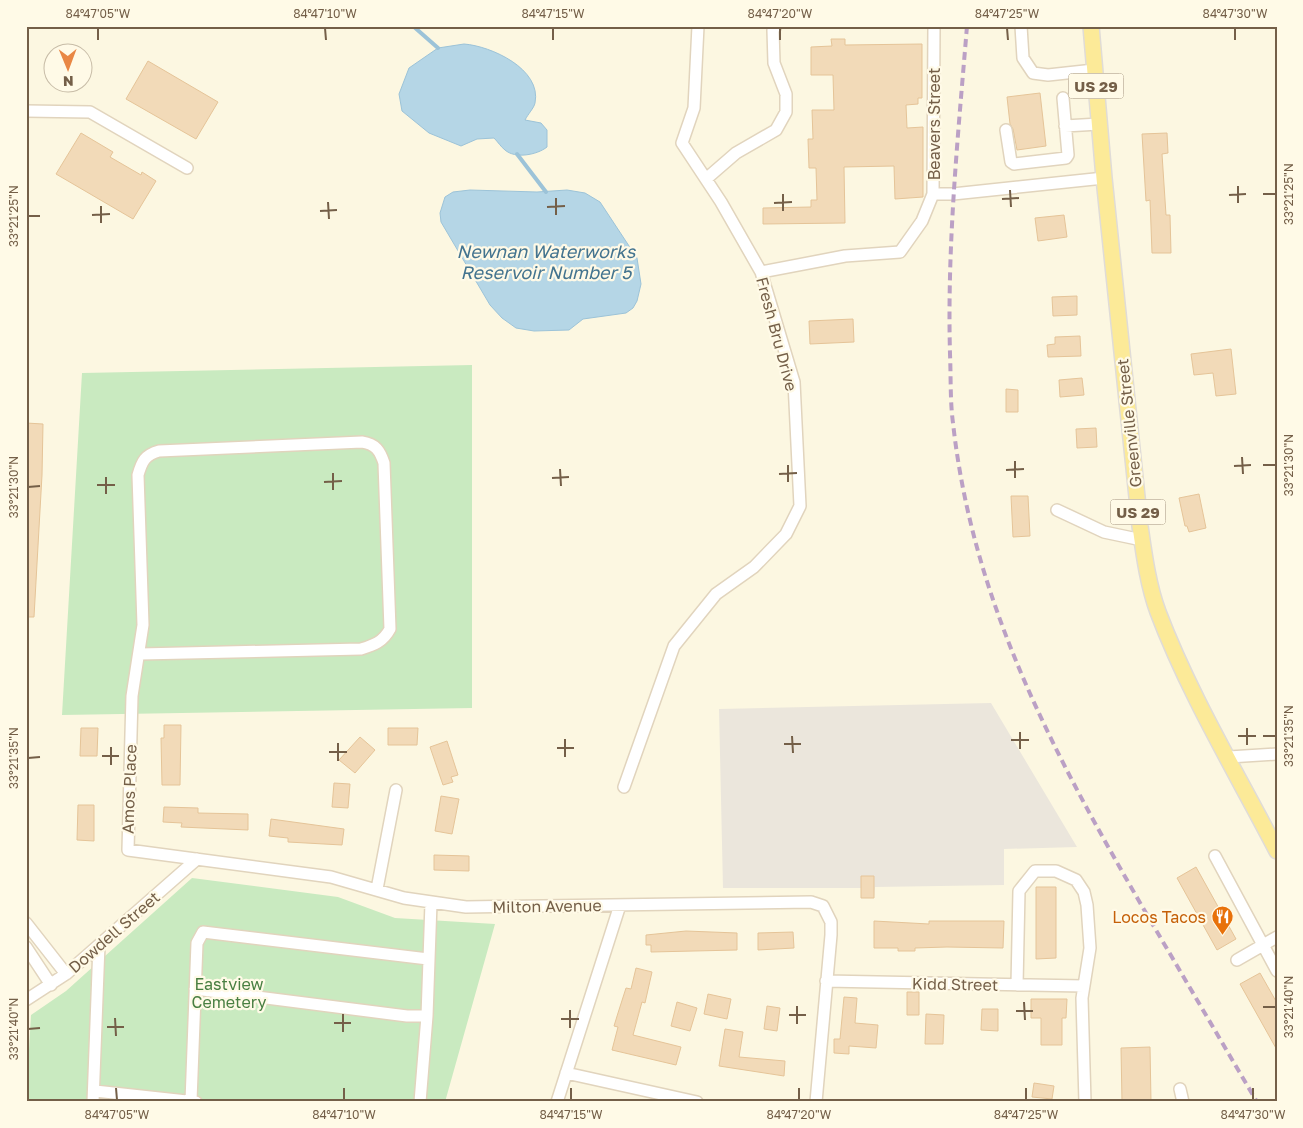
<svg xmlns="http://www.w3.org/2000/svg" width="1303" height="1128" viewBox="0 0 1303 1128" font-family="'Golos Text',sans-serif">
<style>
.industrial{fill:#ebe6dc}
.green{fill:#c9eac0}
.water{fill:#b5d6e6;stroke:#9cc3d8}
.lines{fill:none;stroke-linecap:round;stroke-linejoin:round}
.stream{stroke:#9cc3d8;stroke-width:4}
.building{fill:#f2dab8;stroke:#e5c498}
.minor-casing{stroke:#e1d4bd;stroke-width:14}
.major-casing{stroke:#e0dcd7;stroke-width:18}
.minor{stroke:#fff;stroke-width:11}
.major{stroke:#fcea98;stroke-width:15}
.rail{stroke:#bba0c5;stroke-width:4;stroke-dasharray:8 5;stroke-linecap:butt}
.ticks{fill:none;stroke:#745f48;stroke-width:2}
.labels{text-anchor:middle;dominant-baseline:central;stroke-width:4.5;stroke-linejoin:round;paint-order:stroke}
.shield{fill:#fffae7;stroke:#9e8e78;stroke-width:1}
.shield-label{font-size:15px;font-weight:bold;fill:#745f48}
.street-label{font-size:16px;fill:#745f48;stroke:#fffae7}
.food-label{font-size:16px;fill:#c56008;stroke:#fffae7;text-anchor:end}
.park-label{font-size:16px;fill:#497f42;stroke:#fffae7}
.water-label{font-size:18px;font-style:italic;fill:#44748f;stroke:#fffae7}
.neatline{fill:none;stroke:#745f48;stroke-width:2}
.ticks-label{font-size:12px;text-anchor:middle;fill:#745f48}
</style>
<rect width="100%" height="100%" fill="#fcf7e1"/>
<path class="industrial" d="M991,703L1077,847L1004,849V885L875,887L874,898H861V888H723L719,709Z"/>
<path class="green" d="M472,365V708L62,715L82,373Z
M192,878L338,897L395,918L495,924L445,1102H26L31,1015L66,991Z"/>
<path class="water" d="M464,44C491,46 542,69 535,103C534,108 528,114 525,120L541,123L547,130V147C537,155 515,159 505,150C501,147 498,142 494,138L477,139L461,146L429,133L402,111L399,94L409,68L438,48Z
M470,190L537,192L567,190L585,193L600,202L637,258L641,284L637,301L633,308L626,313L583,319L569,330L534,331L516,328L502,318L490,305L441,222L440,213L445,197L453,192Z"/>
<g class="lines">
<path class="stream" d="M413,26L438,48
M517,154L546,192"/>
</g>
<path class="building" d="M831,39H845V45L922,44V98H918V104L906,105L907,128L923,127V197L895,199L894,166L844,167L845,223L763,224V208L811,207V200H817L816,168H809L808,139H813L812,110H834L833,75H811V47L832,46Z
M148,61L218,102L196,139L126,99Z
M1040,93L1046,146L1017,150L1013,129L1010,124L1007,97Z
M81,133L113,152L110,157L141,175L142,172L156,181L133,219L56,174Z
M1167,133L1168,153L1162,154L1166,215H1170L1171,253H1152L1150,200L1146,201L1142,134Z
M1064,215L1067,237L1038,241L1035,218Z
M1077,296V315L1053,316L1052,297Z
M853,319L854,342L810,344L809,321Z
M1080,336L1081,356L1048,357L1047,345L1055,344V337Z
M1231,349L1236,394L1216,396L1213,373L1194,375L1191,354Z
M1082,378L1084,395L1060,397L1059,380Z
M1006,389L1018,390V412H1006Z
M26,423L43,424L42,475L34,617H26L28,464H26Z
M1096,428L1097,447L1077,448L1076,429Z
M1199,494L1206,528L1189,532L1187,526H1185L1179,498Z
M1011,496H1028L1030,536L1013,537Z
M164,725H181L180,785H162L161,738H164Z
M81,728H98L97,756H80Z
M388,728H418L417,745H388Z
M360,737L375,750L355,773L339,760Z
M447,741L458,775L451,777L453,782L443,785L430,747Z
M334,783L350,784L348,808L332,807Z
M441,796L459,799L452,834L435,831Z
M78,805H94V841L77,840Z
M164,807L198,808V813L248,814V830L181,827L182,823L163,822Z
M271,819L344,829L342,845L288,842V838L269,836Z
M434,855L469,856V871L434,870Z
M1196,867L1236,939L1217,950L1177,878Z
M861,876H874V898H861Z
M1036,887H1056V958L1036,959Z
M874,921L929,924V921H1004L1003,948L947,947L915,948V951H898V948H874Z
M686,931L737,933V950L651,952V945H646V935Z
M793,932L794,948L758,950V933Z
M636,968L652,972L645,1003L642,1002L633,1035L681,1047L676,1065L612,1050L618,1027L614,1026L618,1013L626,988L631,989Z
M1260,973L1277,1003V1050L1240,984Z
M907,992H919V1015H907Z
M708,994L731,999L727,1019L704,1014Z
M844,997L857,998L855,1023L878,1025L876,1048L849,1046V1054L834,1053V1039H840Z
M1031,999H1067L1066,1018H1062V1045H1041V1018H1031Z
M677,1002L697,1008L690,1031L671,1026Z
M767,1006L780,1008L777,1031L764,1029Z
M982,1009H998V1031L981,1030Z
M926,1014L944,1015L943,1044H925Z
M725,1029L743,1032L739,1057L785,1061L784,1076L719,1066Z
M1150,1047L1151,1102H1122L1121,1048Z
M1034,1083L1054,1086L1052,1099L1032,1097Z"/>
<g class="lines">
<defs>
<path id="minor" d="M934,26L933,194H953L1104,178
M1021,26L1023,58L1033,73L1048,75L1094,70
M26,111L90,112L187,168
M1065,126L1099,124
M1006,130L1011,162L1014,164L1066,158L1068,155L1063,98
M706,179L736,153L776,130L786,112V94L774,63L773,30L776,26
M761,272L845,256L900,252L922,221L933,194
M1057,510L1104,532L1142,540
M140,654L361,649C374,645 383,642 390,629L384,463C380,451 376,444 362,442L159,451C145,455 142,461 138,475L143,625L132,696L128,850L331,877L404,898L466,907L811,902L823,906L831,922V935L816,1102
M1229,757L1277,754
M624,787L674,646L716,594L754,567L786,534L800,506L794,382L761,272L721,202L682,143L694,108L698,26
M1215,856L1277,971
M377,889L396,790
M26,923L66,974
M26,947L51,985
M1237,960L1277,937
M826,981L1084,986
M1017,985L1019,891L1035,871H1056L1076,880L1084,892L1087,905L1090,948L1082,998L1085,1102
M195,989L407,1016H427
M26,1000L66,974L197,859
M566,1073L697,1102
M1180,1089L1183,1102
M95,1091L196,1102
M191,1101L197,943L203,932L428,959
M93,1102L99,945
M420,1102L427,1016L431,903
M557,1102L620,905"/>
<path id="major" d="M1091,26L1104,178L1140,526C1144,554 1148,585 1158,612C1189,694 1236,772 1277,851"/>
</defs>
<use href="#minor" class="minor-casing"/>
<use href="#major" class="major-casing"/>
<use href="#minor" class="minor"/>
<use href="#major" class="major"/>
<path class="rail" d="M967,26C958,136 947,244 950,354C951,377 950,401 953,423C973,605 1056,758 1146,913C1183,976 1220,1039 1257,1102"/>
</g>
<path class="ticks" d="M98,28V40M325,28L326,40M553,28V40M780,28V40M1007,28L1008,40M1235,28V40M1238,186V203M1010,190L1011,207M783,194V211M1263,194H1276M1229,195L1246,194M556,198V215M1002,199L1019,198M328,202L329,219M774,203L792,202M101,206V223M547,207L565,206M320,211L337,210M92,215L110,214M28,216H40M1242,457L1243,474M1015,461V478M788,465V482M1263,465H1276M1234,466L1251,465M560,469L561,486M1006,470L1024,469M333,473V490M779,474L797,473M106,477V494M552,478L569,477M324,482L342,481M97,485H115M28,487L40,486M1247,728V745M1020,732V749M792,736L793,753M1238,736H1256M1263,736H1276M565,739V757M1011,740H1029M338,743V761M784,744H801M111,747V765M557,748H574M329,752H347M102,756H119M28,758L40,757M1024,1002L1025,1020M797,1006V1024M1263,1007H1276M570,1010V1028M1016,1011H1033M343,1014V1032M789,1015H806M115,1018L116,1036M561,1019H579M334,1023H351M107,1027H124M28,1029L40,1028M116,1088L117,1100M344,1088V1100M571,1088V1100M799,1088V1100M1026,1088V1100M1253,1088V1100"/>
<defs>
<symbol id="restaurant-pin" viewBox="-11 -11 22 30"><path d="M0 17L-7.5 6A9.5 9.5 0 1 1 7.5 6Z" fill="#e8710a" stroke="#fffae7"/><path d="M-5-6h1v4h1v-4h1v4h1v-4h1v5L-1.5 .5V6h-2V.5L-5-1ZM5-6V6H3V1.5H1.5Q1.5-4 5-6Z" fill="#fff"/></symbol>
</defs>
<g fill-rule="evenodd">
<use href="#restaurant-pin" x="1210" y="904" width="25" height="34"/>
</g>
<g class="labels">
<g class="shield">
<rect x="1068.5" y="73.5" width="55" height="25" rx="4"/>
<rect x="1110.5" y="499.5" width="55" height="25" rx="4"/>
</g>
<g class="shield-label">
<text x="1096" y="86">US 29</text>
<text x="1138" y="512">US 29</text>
</g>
<g class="street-label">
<text transform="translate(934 124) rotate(-90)">Beavers Street</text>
<text transform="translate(777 334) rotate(75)">Fresh Bru Drive</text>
<text transform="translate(1129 423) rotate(-96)">Greenville Street</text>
<text transform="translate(129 789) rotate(-88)">Amos Place</text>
<text transform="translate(547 906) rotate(-1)">Milton Avenue</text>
<text transform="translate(114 932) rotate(-41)">Dowdell Street</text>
<text transform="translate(955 984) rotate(1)">Kidd Street</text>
</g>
<g class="food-label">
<text x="1206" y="917">Locos Tacos</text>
</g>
<g class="park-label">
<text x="229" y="984">Eastview<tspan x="229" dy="18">Cemetery</tspan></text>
</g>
<g class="water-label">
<text x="546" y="251">Newnan Waterworks<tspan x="546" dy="21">Reservoir Number 5</tspan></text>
</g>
</g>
<rect width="1303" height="1128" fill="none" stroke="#fffae7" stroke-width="55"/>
<g transform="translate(68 68) rotate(179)"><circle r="24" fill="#fffae7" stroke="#c7bca7"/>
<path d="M0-4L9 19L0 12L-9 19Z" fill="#e98744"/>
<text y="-8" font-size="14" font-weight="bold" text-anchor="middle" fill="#745f48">N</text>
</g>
<rect x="28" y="28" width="1248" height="1072" class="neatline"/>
<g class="ticks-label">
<text x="98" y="18">84°47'05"W</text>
<text x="325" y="18">84°47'10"W</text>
<text x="553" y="18">84°47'15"W</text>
<text x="780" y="18">84°47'20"W</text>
<text x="1007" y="18">84°47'25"W</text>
<text x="1235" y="18">84°47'30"W</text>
<text transform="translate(1289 194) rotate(-90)" y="4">33°21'25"N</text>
<text transform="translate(14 216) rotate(-90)" y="4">33°21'25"N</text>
<text transform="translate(1289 465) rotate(-90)" y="4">33°21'30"N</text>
<text transform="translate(14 487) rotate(-90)" y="4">33°21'30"N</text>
<text transform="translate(1289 736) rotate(-90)" y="4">33°21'35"N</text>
<text transform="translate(14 758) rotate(-90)" y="4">33°21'35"N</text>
<text transform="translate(1289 1007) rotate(-90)" y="4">33°21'40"N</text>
<text transform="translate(14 1029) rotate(-90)" y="4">33°21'40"N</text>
<text x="117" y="1119">84°47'05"W</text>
<text x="344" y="1119">84°47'10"W</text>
<text x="571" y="1119">84°47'15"W</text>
<text x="799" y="1119">84°47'20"W</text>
<text x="1026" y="1119">84°47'25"W</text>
<text x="1253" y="1119">84°47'30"W</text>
</g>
</svg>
